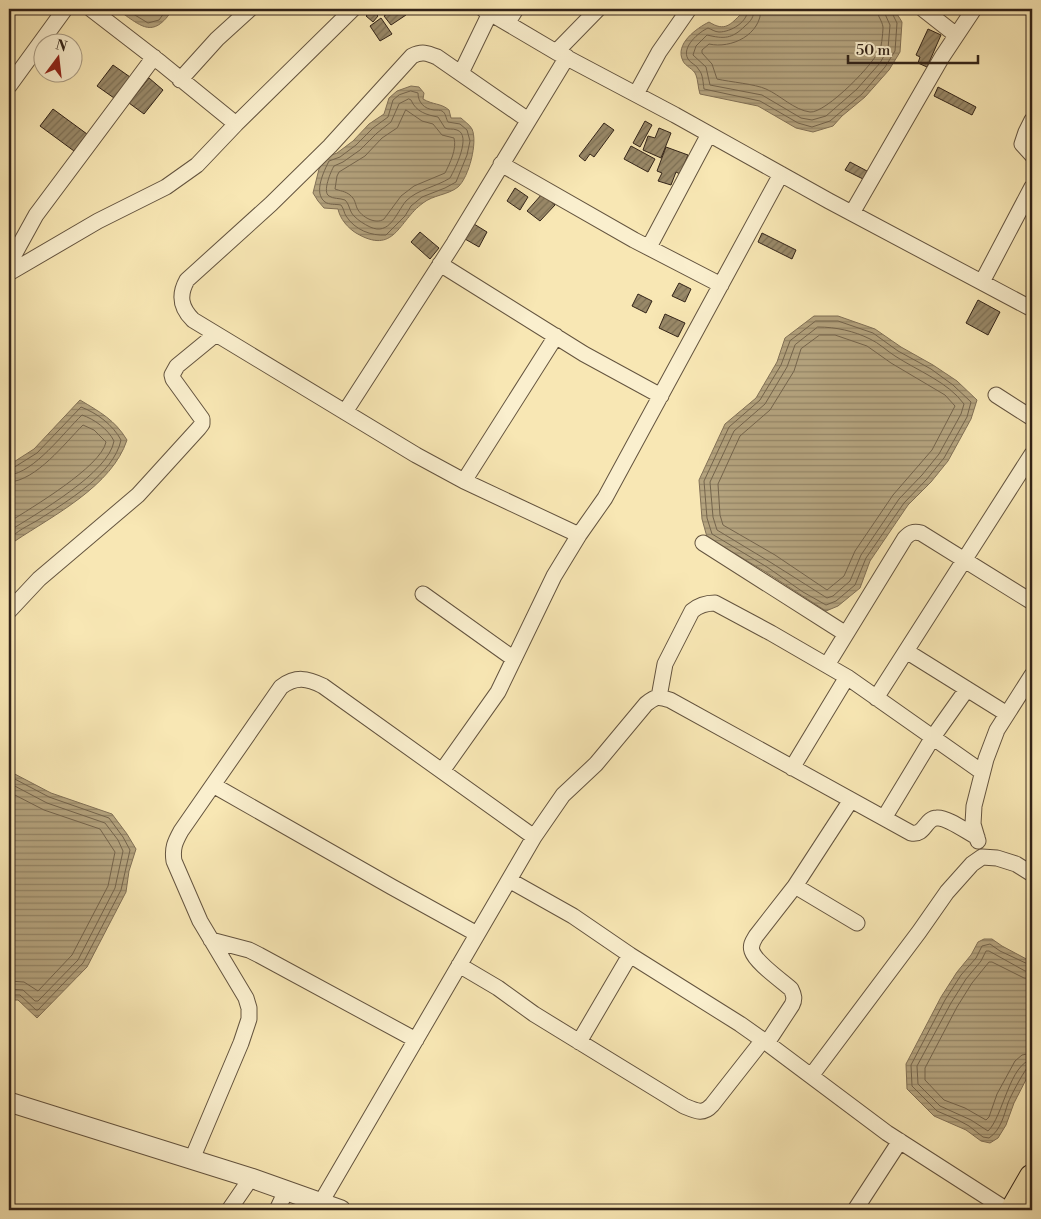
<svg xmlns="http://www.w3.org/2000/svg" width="1041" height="1219" viewBox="0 0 1041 1219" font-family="'Libre Bodoni',serif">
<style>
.water{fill:url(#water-rules);stroke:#817056}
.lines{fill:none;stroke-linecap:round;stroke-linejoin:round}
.shore{stroke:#74644c;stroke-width:1}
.building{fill:url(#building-hatch);stroke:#322318}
.minor-casing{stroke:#64543f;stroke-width:17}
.tertiary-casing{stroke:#64543f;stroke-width:21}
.primary-casing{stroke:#322318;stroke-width:27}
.minor{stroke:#faefce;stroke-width:15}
.tertiary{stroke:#faefce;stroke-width:19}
.primary{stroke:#f8e7b4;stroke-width:25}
</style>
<defs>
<pattern id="water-rules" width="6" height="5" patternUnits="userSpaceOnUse" patternTransform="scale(1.25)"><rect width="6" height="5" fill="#b5a47f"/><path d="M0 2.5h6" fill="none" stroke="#948567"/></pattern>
<pattern id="building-hatch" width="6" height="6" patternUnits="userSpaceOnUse" patternTransform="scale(1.25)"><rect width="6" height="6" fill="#998969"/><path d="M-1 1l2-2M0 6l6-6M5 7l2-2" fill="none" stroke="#7d7055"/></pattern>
</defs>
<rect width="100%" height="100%" fill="#f8e7b4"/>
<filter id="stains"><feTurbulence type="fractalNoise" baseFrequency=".004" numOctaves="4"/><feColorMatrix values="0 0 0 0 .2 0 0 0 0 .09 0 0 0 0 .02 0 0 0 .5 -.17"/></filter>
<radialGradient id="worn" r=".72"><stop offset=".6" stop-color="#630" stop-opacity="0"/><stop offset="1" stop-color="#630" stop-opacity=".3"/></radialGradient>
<path class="water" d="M116,9H173C152,41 141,25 116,9Z
M743,9H894L902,22L900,52L889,70L865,97L842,116L833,126L813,132L796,128L758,106L700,94C698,88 698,80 696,75C694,69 685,66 683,61C674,44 697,28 709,22C725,32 730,25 742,13Z
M411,86L419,87L424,93L423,99C433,105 441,103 449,110L451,118H461C464,121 470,125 472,129C478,142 469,177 458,187C448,195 433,195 423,203C398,221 395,256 356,233C348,228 340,219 338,209L324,208L318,201L313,193L319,169L326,157L337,153L353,141L369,124L384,114L389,98L397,91Z
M814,316H838L875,329L901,347L933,365L957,381L977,400L971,419L948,461L931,482L908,505L870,561L860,588L838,606L826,611L764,571L707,537L702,519L699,480L725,424L756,398L777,362L785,338Z
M80,400C100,412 115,420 127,440C112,486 54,515 15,541L9,547V465L34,449Z
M9,771L51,793L112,814L127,834L136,849L129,871L126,892L87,967L37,1018L18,1000H9Z
M984,939H992L1002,946L1032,962V1068L1014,1103L1006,1125L998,1138L990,1143L981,1141L966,1130L934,1116L907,1089L906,1064L941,997L957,972L971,955L978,942Z"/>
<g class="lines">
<path class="shore" d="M125,9L148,23L159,20L167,9
M748,9C748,22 731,32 719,32C715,32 711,29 708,28C699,32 681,47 688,59C690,63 697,65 699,70C703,74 703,83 704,89L760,101L798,123L812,127L830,121L862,94L885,67L895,51L897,23L890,9
M754,9C754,17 751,21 745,26C732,39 724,39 707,35L696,46L693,55L706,67L710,85L762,95L801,118L812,120L826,116L857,89L880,63L888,49L890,25L885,14L884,9
M761,9C761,35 731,49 709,44L702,50V53L712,64L717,79C730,82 755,84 766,89C780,95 794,110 810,112C825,114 877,62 881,46C882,41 883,31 883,27C882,20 877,16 877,9
M411,91L418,93C418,102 424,109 434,110C436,110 441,110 442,111C446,113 446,119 448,122L460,124L467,130L470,141L467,155L456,182L445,188L422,197L411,206L405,216L386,235C371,236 355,230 346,216C344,213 344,209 341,205C336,204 329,205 325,202C313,193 324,171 329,161L340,157L356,145L373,128L388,117L393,100L399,95Z
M409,99L411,100C416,112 427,115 438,117L445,128C449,130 452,128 457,130C472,135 455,169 450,178C436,187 418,189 406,201C396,213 390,236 370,227C364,224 359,221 354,216C349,211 350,205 345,200C340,198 333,199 329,196C322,192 331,171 334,166L343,162L360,150L377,133L391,122L399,104Z
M406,110L422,121L433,124L442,135L454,138C457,149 450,163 445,173L414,186L401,196L384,219C376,225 361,217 357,208C355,203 355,199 350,195C345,191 340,191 335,189L337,176L339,172L365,156L382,138L397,128Z
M816,321H838L873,333L898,351L931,369L953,385L971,402L967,417L944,458L927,479L904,503L866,558L855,585L836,601L826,605L803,592L767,567L712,534L707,518L704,481L729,427L760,400L781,365L790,341Z
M818,327C836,327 854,331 870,339C879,343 887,351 895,356C918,371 948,382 964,404L961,414L939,454L922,475L899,499L861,555L850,581L833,596L827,598L770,562L717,530L713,517L710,482L734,431L765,404L787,367L795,345Z
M820,335H835L867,346L891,363L945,395L955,406L932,450L893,495L855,551L844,576L827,590L775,555L723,525L720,515L718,484L740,436L770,410L794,371L801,349Z
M9,469L13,468L37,453L81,407C97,413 113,425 121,440C114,474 66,502 38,520C28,526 16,531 9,540
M9,475C34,473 64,432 82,415C94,419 108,429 114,441C109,473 36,514 9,531
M9,482C36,481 65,443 83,425L94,430L106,442C101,467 31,508 9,522
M9,776L49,797L109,818L123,837L130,850L121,890L83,963L38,1010H36L20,995H9
M9,783L47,803L105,823L118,840L123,851L115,888L78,960L38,1001H35L23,990L9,989
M9,792L44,810L100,829L115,852L108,886L72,955L38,991L24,982L9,981
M1032,966L1000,951L990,944L982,946L976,958L961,975L945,1000L911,1065L912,1086L937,1111L958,1120L969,1126L983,1137L989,1138C1001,1130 1004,1115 1008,1103C1011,1095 1022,1075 1027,1068L1032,1067
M1032,972L1025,971L989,951H986L981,961L966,979L951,1003L917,1066L918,1084L940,1106L971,1120L988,1131C1003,1117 1010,1062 1032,1060
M1032,979L1024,978L992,962H989L972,983L957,1007L925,1068V1080L944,1100L965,1108L986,1120L989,1117L997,1094L1015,1061L1022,1055L1032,1053"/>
</g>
<path class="building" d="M395,9H401L406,15L391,25L384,16Z
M372,10L378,16L373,22L366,16Z
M381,18L392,34L380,41L370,26Z
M928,29L941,35L927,67L918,63L920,57L916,55Z
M113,65L130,77L114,98L97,86Z
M149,78L163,90L144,114L129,103Z
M938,87L976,107L972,115L934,96Z
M53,109L87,134L74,151L40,126Z
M645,121L652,125L640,147L633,143Z
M604,123L614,130L594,157L590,154L585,161L579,156Z
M659,128L671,133L661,158L643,150L648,136L655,138Z
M631,146L655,159L648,172L624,159Z
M666,147L688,155L680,174L676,172L671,185L658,181L662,173L657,171Z
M850,162L867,171L863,179L845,170Z
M515,188L528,197L520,210L507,201Z
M542,194L555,205L540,221L527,211Z
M474,224L487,232L479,247L465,239Z
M420,232L439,248L430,259L411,242Z
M762,233L796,250L792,259L758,242Z
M679,283L691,289L685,302L672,296Z
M638,294L652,301L646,313L632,306Z
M978,300L1000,312L988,335L966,323Z
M665,314L685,323L678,337L659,328Z"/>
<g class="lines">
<defs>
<path id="minor" d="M91,9L161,63L236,124
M483,9L556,52L675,115L829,201L1032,309
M923,9L956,35
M508,22L516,9
M556,52L598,9
M461,73L490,13
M180,80L217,39L250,9
M9,86L65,9
M636,94L659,52L689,9
M528,120L437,57C427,53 422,51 412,56L330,146L271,204L187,280C178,296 181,308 193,320L416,455L464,481L579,535
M1032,120L1026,132L1022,144L1032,155
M501,164L634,240L721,285
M852,213L942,57L974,9
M649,247L709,134
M9,264L36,215L154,57
M440,264L584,354L661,396
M9,273L98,221L166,187L197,165L236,124L353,9
M982,282L1032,187
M996,395L1032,418
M345,412L454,243L567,57
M464,481L556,336
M703,543L846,634
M423,594L514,659
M9,611L39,579L138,495L199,428L202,424V419L173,379L172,375L177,366L216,334
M906,651L1007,714
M827,665L905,538C910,533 913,531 921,533L1032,602
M659,697L665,664L692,611C699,605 706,603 715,603L771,633L847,677L982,772
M876,698L1032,454
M792,768L847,677
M442,771L498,692L554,576L579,535L605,498L781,174
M213,785L392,887L477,934
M884,818L933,737L967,689
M978,841L973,824L974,806L986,759L997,730L1032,675
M509,880L573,916L630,955L740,1024L767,1043L887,1133L1007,1210
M795,886L857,923
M211,940L249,950L259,955L416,1040
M459,965L498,988L534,1014L684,1106C696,1111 703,1115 712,1105L763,1040
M579,1042L630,955
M767,1043L792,1005C795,999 794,995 791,989C781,980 756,963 752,951C750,945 753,941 756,936L795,886L851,800
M811,1076L919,932L947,892L972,864L982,857L997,858L1016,864L1032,874
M192,1159L241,1043L249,1019V1008L246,998L200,921L174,861C172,848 175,842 181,831L281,687C296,676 307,678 323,686L534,837
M320,1204L534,837L563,795L596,764L646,704C656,696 658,696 670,700L911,833C925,836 925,818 937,818C947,817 967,832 977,837
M229,1210L251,1178
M277,1210L286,1191
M855,1210L900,1141"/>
<path id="tertiary" d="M9,1102L251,1178L341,1210"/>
<path id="primary" d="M1013,1210L1032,1177"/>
</defs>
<use href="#minor" class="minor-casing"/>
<use href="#tertiary" class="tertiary-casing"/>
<use href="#primary" class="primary-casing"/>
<use href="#minor" class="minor"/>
<use href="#tertiary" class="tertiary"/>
<use href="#primary" class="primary"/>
</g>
<rect width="1041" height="1219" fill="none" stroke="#f8e7b4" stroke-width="30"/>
<rect x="10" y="10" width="1021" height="1199" fill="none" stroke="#322318" stroke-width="2.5"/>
<rect x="15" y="15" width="1011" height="1189" fill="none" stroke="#322318"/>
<g transform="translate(58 58) rotate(15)"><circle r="24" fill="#faefce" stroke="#aa9d85"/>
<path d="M0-4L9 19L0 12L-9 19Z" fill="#8f2418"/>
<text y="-8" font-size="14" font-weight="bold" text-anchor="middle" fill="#322318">N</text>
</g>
<path d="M848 55v8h130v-8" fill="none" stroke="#322318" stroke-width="2.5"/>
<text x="856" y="55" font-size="15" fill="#322318" stroke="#faefce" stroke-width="4" paint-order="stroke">50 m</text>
<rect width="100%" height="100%" filter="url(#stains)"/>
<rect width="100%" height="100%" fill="url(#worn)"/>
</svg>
